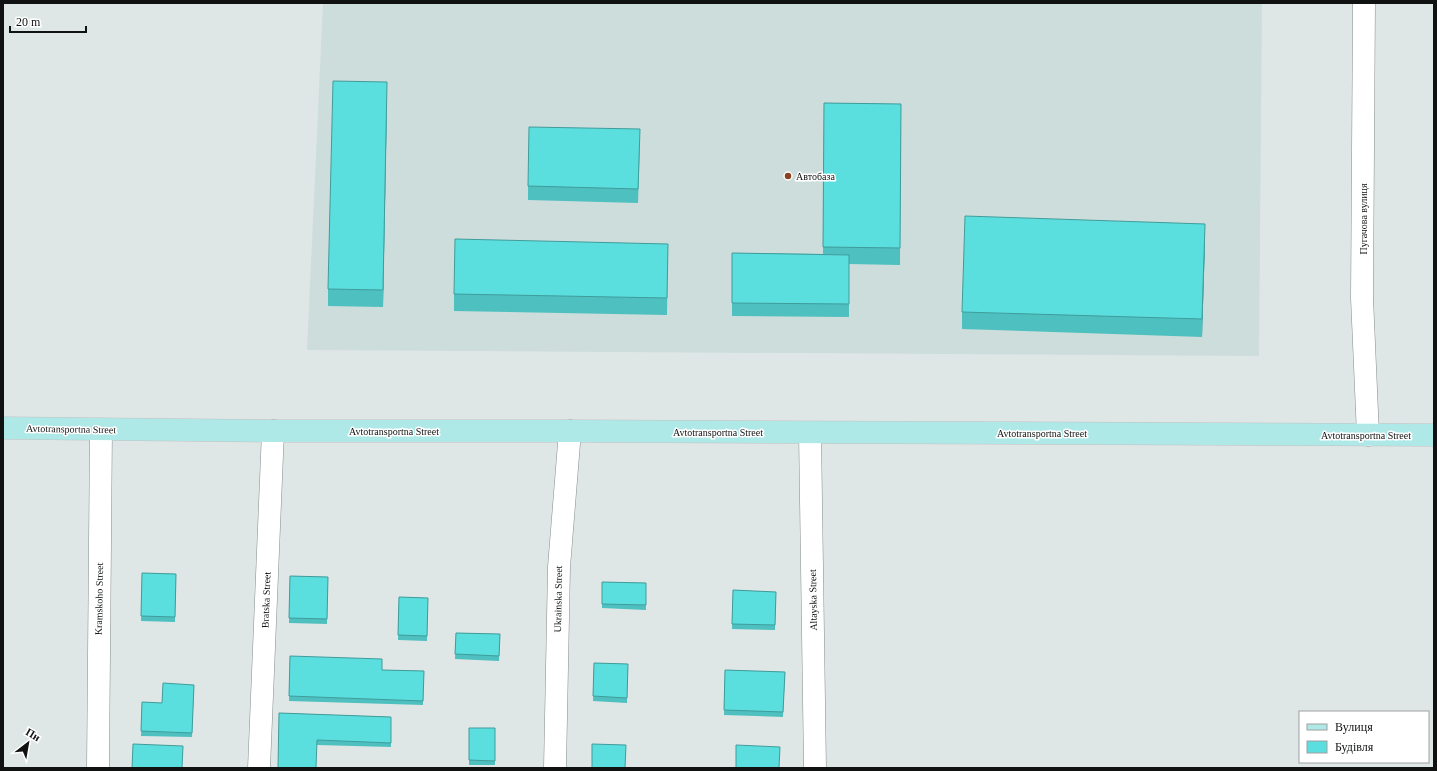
<svg xmlns="http://www.w3.org/2000/svg" width="1437" height="771" viewBox="0 0 1437 771" font-family="'Times New Roman',serif">
<style>
.built{fill:#ccdddc}
.lines{fill:none;stroke-linecap:round;stroke-linejoin:round}
.minor-casing{stroke:#858c8c;stroke-width:23}
.major-casing{stroke:#c1c1c1;stroke-width:23}
.minor{stroke:#fff;stroke-width:22}
.major{stroke:#aee9e8;stroke-width:22}
.wall{fill:#4ec0bf}
.shaded-wall{fill:#409c9b}
.building{fill:#5bdfde;stroke:#409c9b}
.poi-dot{fill:#8a4321;stroke:#fff;stroke-width:1.5}
.labels{text-anchor:middle;dominant-baseline:central;stroke-width:3;stroke-linejoin:round;paint-order:stroke}
.poi-label{font-size:10px;fill:#101212;stroke:#fff;text-anchor:start}
.street-label{font-size:10px;fill:#101212;stroke:#fff}
</style>
<rect width="100%" height="100%" fill="#dfe6e6"/>
<path class="built" d="M323,3H1262L1259,356L307,350Z"/>
<g class="lines">
<defs>
<path id="minor" d="M1364,3L1362,298L1368,435
M810,433L815,768
M98,768L101,430
M259,768L273,431
M555,768L559,567L570,431"/>
<path id="major" d="M3,428L273,431H570L1434,435"/>
</defs>
<use href="#minor" class="minor-casing"/>
<use href="#major" class="major-casing"/>
<use href="#minor" class="minor"/>
<use href="#major" class="major"/>
</g>
<path class="wall" d="M387,99L383,307L328,306V289Z
M824,103L901,104L900,265L849,264V317L732,316V253L823,254Z
M640,143L638,203L528,200V186Z
M1205,241L1202,337L962,329V312Z
M668,244L667,315L454,311V294Z
M142,573L176,574L175,622L141,621Z
M290,576L328,577L327,624L289,623Z
M602,582L646,583V610L602,608Z
M733,590L776,592L775,630L732,629Z
M399,597L428,598L427,641L398,640Z
M456,633L500,634L499,661L455,659Z
M290,656L382,670L424,671L423,705L289,701Z
M594,663L628,664L627,703L593,701Z
M725,670L785,672L783,717L724,715Z
M194,685L192,737L141,736L142,702L162,703Z
M279,713L391,717V747L317,745Z
M469,728H495V765H469Z"/>
<path class="shaded-wall" d="M387,82V99L383,307V290Z
M1205,224V241L1202,337V319Z"/>
<path class="building" d="M333,81L387,82L383,290L328,289Z
M824,103L901,104L900,248L823,247Z
M529,127L640,129L638,189L528,186Z
M965,216L1205,224L1202,319L962,312Z
M455,239L668,244L667,298L454,294Z
M732,253L849,255V304L732,303Z
M142,573L176,574L175,617L141,616Z
M290,576L328,577L327,619L289,618Z
M602,582L646,583V605L602,604Z
M733,590L776,592L775,625L732,624Z
M399,597L428,598L427,636L398,635Z
M456,633L500,634L499,656L455,654Z
M290,656L382,659V670L424,671L423,701L289,696Z
M594,663L628,664L627,698L593,696Z
M725,670L785,672L783,712L724,710Z
M163,683L194,685L192,733L141,731L142,702L162,703Z
M279,713L391,717V743L317,740L316,768H278Z
M469,728H495V761L469,760Z
M133,744L183,746L182,768H132Z
M592,744L626,745L625,768H592Z
M736,745L780,747L779,768H736Z"/>
<circle class="poi-dot" cx="788" cy="176" r="4"/>
<g class="labels">
<g class="poi-label">
<text x="796" y="176">Автобаза</text>
</g>
<g class="street-label">
<text transform="translate(1363 219) rotate(-90)">Пугачова вулиця</text>
<text transform="translate(71 429) rotate(1)">Avtotransportna Street</text>
<text x="394" y="431">Avtotransportna Street</text>
<text x="718" y="432">Avtotransportna Street</text>
<text x="1042" y="433">Avtotransportna Street</text>
<text x="1366" y="435">Avtotransportna Street</text>
<text transform="translate(99 599) rotate(-89)">Kramskoho Street</text>
<text transform="translate(558 599) rotate(-89)">Ukrainska Street</text>
<text transform="translate(266 600) rotate(-88)">Bratska Street</text>
<text transform="translate(813 600) rotate(-91)">Altayska Street</text>
</g>
</g>
<rect width="1437" height="771" fill="none" stroke="#101212" stroke-width="8"/>
<rect x="1299" y="711" width="130" height="52" fill="#ffffff" stroke="#9fa0a0"/>
<rect x="1307" y="724" width="20" height="6" fill="#aee9e8" stroke="#9fa0a0"/>
<text x="1335" y="731" font-size="12" fill="#101212">Вулиця</text>
<rect x="1307" y="741" width="20" height="12" fill="#5bdfde" stroke="#9fa0a0"/>
<text x="1335" y="751" font-size="12" fill="#101212">Будівля</text>
<g transform="translate(28 743) rotate(31)" stroke="#ffffff" stroke-width="3" paint-order="stroke">
<path d="M0-3L7 15L0 10L-7 15Z" fill="#101212"/>
<text y="-6" font-size="11" font-weight="bold" text-anchor="middle" fill="#101212">Пн</text>
</g>
<path d="M10 26v6h76v-6" fill="none" stroke="#101212" stroke-width="2"/>
<text x="16" y="26" font-size="12" fill="#101212" stroke="#ffffff" stroke-width="3" paint-order="stroke">20 m</text>
</svg>
